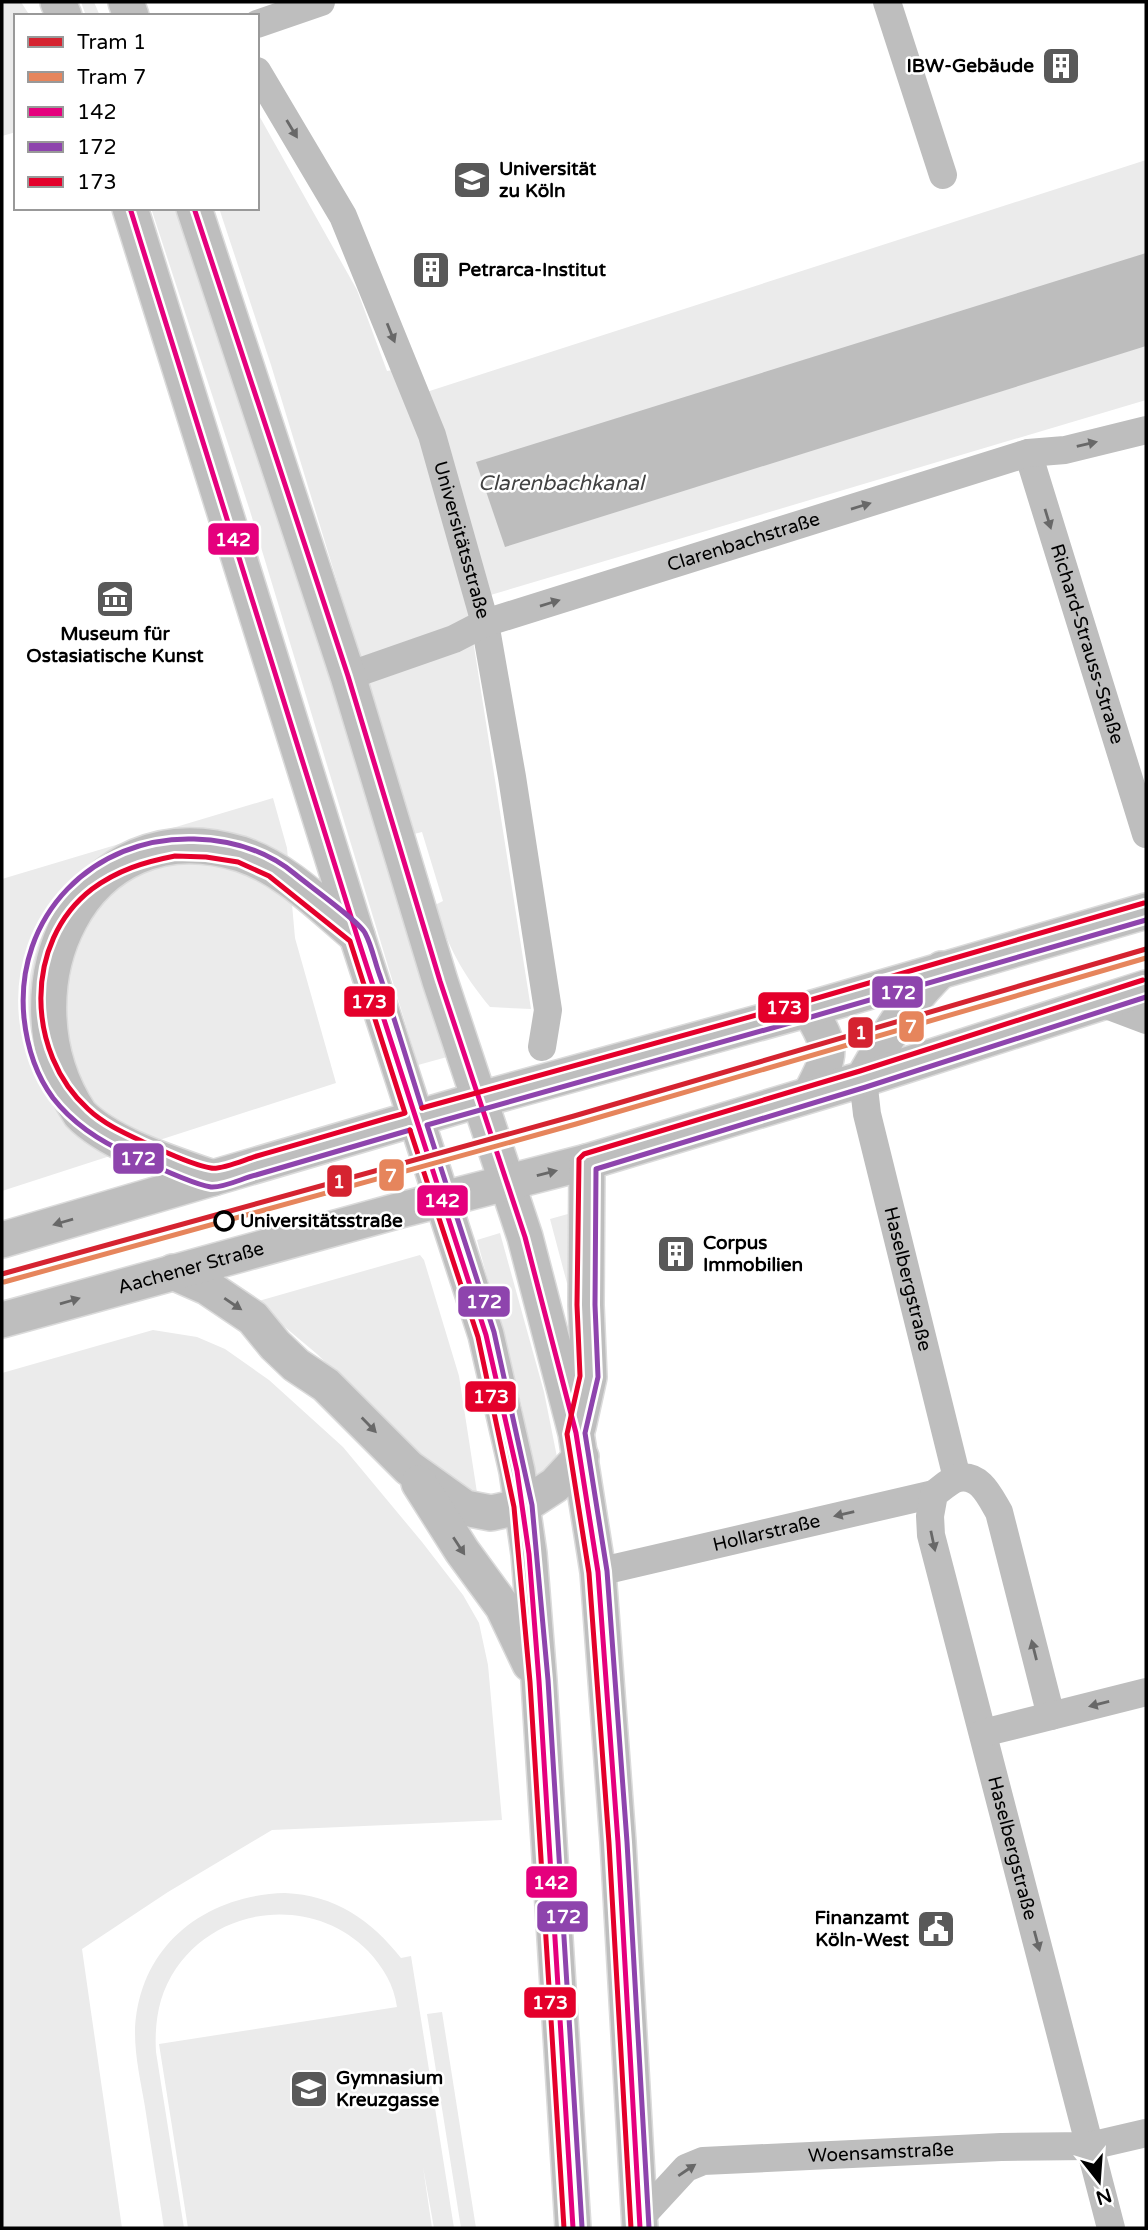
<svg xmlns="http://www.w3.org/2000/svg" width="1148" height="2230" viewBox="0 0 1148 2230" font-family="'Varela Round',sans-serif">
<style>
.green{fill:#ebebeb}
.water{fill:#bdbdbd}
.lines{fill:none;stroke-linecap:round;stroke-linejoin:round}
.major-casing{stroke:#dbdbdb;stroke-width:38}
.minor{stroke:#bebebe;stroke-width:28}
.major{stroke:#bebebe;stroke-width:35}
.bus-1-casing{stroke:#fff;stroke-width:10}
.bus-2-casing{stroke:#fff;stroke-width:10}
.bus-3-casing{stroke:#fff;stroke-width:10}
.bus-1{stroke:#e5007d;stroke-width:5}
.bus-2{stroke:#8e44ad;stroke-width:5}
.bus-3{stroke:#e4002b;stroke-width:5}
.tram-1-casing{stroke:#fff;stroke-width:10}
.tram-2-casing{stroke:#fff;stroke-width:10}
.tram-1{stroke:#d52330;stroke-width:5}
.tram-2{stroke:#e6855c;stroke-width:5}
.oneway{fill:#686868}
.stop-dot{fill:#fff;stroke:#000;stroke-width:3.5}
.labels{text-anchor:middle;dominant-baseline:central;stroke-width:5;stroke-linejoin:round;paint-order:stroke}
.poi-label{font-size:19px;font-weight:bold;fill:#000;stroke:#fff;text-anchor:start}
.street-label{font-size:19px;fill:#000;stroke:#fff}
.stop-label{font-size:19px;font-weight:bold;fill:#000;stroke:#fff;text-anchor:start}
.water-label{font-size:21px;font-style:italic;fill:#424242;stroke:#fff}
.line-badge{stroke:#fff;stroke-width:2.5}
.badge-label{font-size:19px;text-anchor:middle;font-weight:bold;fill:#fff}
</style>
<rect width="100%" height="100%" fill="#fff"/>
<path class="green" d="M2,2H21L30,16H16V132L2,136Z
M81,2H94L100,16H86Z
M257,112L357,290L387,371L393,370L408,398L1146,160V400L467,602L531,1009L490,1007C462,973 448,947 435,905L443,901L422,832L414,834L271,365L219,208H257Z
M151,208H178L243,394L447,1057L418,1065L250,511Z
M273,798L287,848L295,938L336,1083L2,1191V879Z
M575,1212L577,1321L550,1219Z
M500,1233L544,1392L557,1457L555,1464L535,1478L521,1403L477,1240Z
M420,1255L424,1260L459,1376L478,1499L452,1487L317,1354L255,1302Z
M153,1330L197,1337L225,1349L269,1380L343,1447L422,1542L463,1595L479,1623L488,1665L502,1820L272,1830L168,1892L82,1949L122,2228H2V1373Z
M285,1893C335,1895 371,1920 401,1958L411,1956L454,2228H434L423,2167L432,2228H188L159,2044L397,2007C394,1985 383,1967 368,1951C304,1886 189,1911 161,2000C156,2017 155,2035 156,2052L184,2228H164C158,2188 151,2148 145,2107C141,2083 135,2058 135,2033C137,1947 204,1895 285,1893Z
M442,2012L476,2228H461L427,2014Z"/>
<path class="water" d="M1146,253V346L505,547L476,462Z"/>
<g class="lines">
<defs>
<g id="major">
<path d="M58,2L64,16"/>
<path d="M126,2L131,16"/>
<path d="M130,208L357,936L486,1335L517,1471L529,1554L539,1681L573,2228"/>
<path d="M194,208L348,676L440,981L525,1237L576,1433L598,1572L618,1842L640,2228"/>
<path d="M809,1009C833,1050 832,1052 811,1093"/>
<path d="M863,1079C888,1035 905,1005 942,969"/>
<path d="M213,1178C173,1164 110,1145 80,1114C0,993 80,804 241,854C286,869 321,906 357,936"/>
<path d="M2,1240L478,1100L809,1009L1146,911"/>
<path d="M173,1272L207,1287L253,1318L275,1345L296,1365L326,1385L409,1468L465,1508L491,1513L523,1506L555,1485L581,1457"/>
<path id="s8" d="M2,1320L397,1211L587,1162L863,1079L1146,988"/>
<path d="M578,1427L589,1377L586,1305L587,1162"/>
<path d="M419,1483L462,1551L503,1607L530,1664"/>
</g>
</defs>
<use href="#major" class="major-casing"/>
<g class="minor">
<path d="M887,2L943,175"/>
<path d="M257,24L321,2"/>
<path id="s1" d="M257,71L343,216L432,435L485,623L512,777L548,1010L542,1047"/>
<path id="s2" d="M1028,453L1146,834"/>
<path id="s3" d="M348,676L454,639L485,623L1028,453L1065,450L1146,430"/>
<path d="M1101,1003L1146,1020"/>
<path id="s4" d="M863,1079L867,1114L957,1478"/>
<path id="s5" d="M598,1572L934,1494"/>
<path id="s6" d="M1051,1716L999,1512C990,1497 980,1473 958,1478C950,1480 941,1489 934,1494L930,1516L931,1535L1111,2228"/>
<path d="M983,1733L1146,1692"/>
<path id="s7" d="M639,2219L686,2168L703,2161L1001,2147L1090,2146L1146,2133"/>
</g>
<use href="#major" class="major"/>
<defs>
<path id="bus-1" d="M130,208L357,936L486,1335L517,1471L529,1554L539,1681L573,2228
M194,208L348,676L440,981L525,1237L576,1433L598,1572L618,1842L640,2228"/>
<path id="bus-2" d="M410,1130C359,1145 307,1160 256,1175C243,1178 224,1188 211,1187C192,1184 150,1164 131,1155C101,1142 74,1125 53,1098C36,1075 27,1046 24,1018C14,916 93,836 194,839C231,840 266,850 295,874C308,885 359,921 365,933C372,946 375,963 380,976C395,1020 408,1064 422,1108
M582,2227L548,1680L532,1505L494,1332L427,1125L811,1017L1146,920
M649,2228L627,1842L607,1571L585,1433L598,1377L595,1305L596,1169L866,1087L1146,997"/>
<path id="bus-3" d="M175,856L206,857L238,862L269,876L350,941L405,1113C356,1127 307,1142 257,1156C246,1159 222,1170 211,1168C192,1165 170,1154 152,1146C129,1135 106,1126 88,1109C26,1053 23,942 92,889C118,870 144,862 175,856Z
M422,1108L807,1001L1144,903
M410,1130L478,1337L514,1507L530,1682L564,2228
M631,2228L609,1843L589,1573L567,1434L580,1376L577,1305L579,1159L584,1154L860,1071L1143,980"/>
</defs>
<use href="#bus-1" class="bus-1-casing"/>
<use href="#bus-2" class="bus-2-casing"/>
<use href="#bus-3" class="bus-3-casing"/>
<use href="#bus-1" class="bus-1"/>
<use href="#bus-2" class="bus-2"/>
<use href="#bus-3" class="bus-3"/>
<defs>
<path id="tram-1" d="M2,1274L574,1116L1146,949"/>
<path id="tram-2" d="M4,1282L576,1124L1146,958"/>
</defs>
<use href="#tram-1" class="tram-1-casing"/>
<use href="#tram-2" class="tram-2-casing"/>
<use href="#tram-1" class="tram-1"/>
<use href="#tram-2" class="tram-2"/>
</g>
<defs><path id="oneway-solid" d="M-6-.8H1V-3.2L6.5 0L1 3.2V.8H-6Z" transform="scale(1.75)"/></defs>
<g class="oneway">
<use href="#oneway-solid" transform="translate(292 129) rotate(59)"/>
<use href="#oneway-solid" transform="translate(391 333) rotate(68)"/>
<use href="#oneway-solid" transform="translate(1087 444) rotate(-13)"/>
<use href="#oneway-solid" transform="translate(861 506) rotate(-17)"/>
<use href="#oneway-solid" transform="translate(1048 519) rotate(73)"/>
<use href="#oneway-solid" transform="translate(550 603) rotate(-17)"/>
<use href="#oneway-solid" transform="translate(547 1173) rotate(-14)"/>
<use href="#oneway-solid" transform="translate(63 1222) rotate(164)"/>
<use href="#oneway-solid" transform="translate(70 1301) rotate(-16)"/>
<use href="#oneway-solid" transform="translate(233 1304) rotate(34)"/>
<use href="#oneway-solid" transform="translate(369 1425) rotate(46)"/>
<use href="#oneway-solid" transform="translate(844 1514) rotate(167)"/>
<use href="#oneway-solid" transform="translate(933 1541) rotate(78)"/>
<use href="#oneway-solid" transform="translate(459 1546) rotate(57)"/>
<use href="#oneway-solid" transform="translate(1034 1650) rotate(-104)"/>
<use href="#oneway-solid" transform="translate(1099 1704) rotate(166)"/>
<use href="#oneway-solid" transform="translate(1037 1941) rotate(75)"/>
<use href="#oneway-solid" transform="translate(687 2170) rotate(-34)"/>
</g>
<defs>
<symbol id="building-square" viewBox="-11 -11 22 22"><rect x="-9" y="-9" width="18" height="18" rx="4" fill="#595959" stroke="#fff"/><path d="M-4-6H4V6H1V3H-1V6H-4ZM-2.5-4.3h1.7v1.8h-1.7ZM.8-4.3h1.7v1.8H.8ZM-2.5-1h1.7V.8h-1.7ZM.8-1h1.7V.8H.8Z" fill="#fff"/></symbol>
<symbol id="university-square" viewBox="-11 -11 22 22"><rect x="-9" y="-9" width="18" height="18" rx="4" fill="#595959" stroke="#fff"/><path d="M0-5L7-2L0 1L-7-2ZM-4 1L0 2.5L4 1V4Q0 6-4 4Z" fill="#fff"/></symbol>
<symbol id="museum-square" viewBox="-11 -11 22 22"><rect x="-9" y="-9" width="18" height="18" rx="4" fill="#595959" stroke="#fff"/><path d="M0-6L6-3V-2H-6V-3ZM-5-1h2V3h-2ZM-1-1h2V3h-2ZM3-1h2V3H3ZM-6 4H6V6H-6Z" fill="#fff"/></symbol>
<symbol id="civic-square" viewBox="-11 -11 22 22"><rect x="-9" y="-9" width="18" height="18" rx="4" fill="#595959" stroke="#fff"/><path d="M-.6-6.5H3V-4.5H.6V-3L4-1V1h2V6H-6V1h2V-1L-.6-3ZM-1.2 2.5V6h2.4V2.5Z" fill="#fff"/></symbol>
<symbol id="school-square" viewBox="-11 -11 22 22"><rect x="-9" y="-9" width="18" height="18" rx="4" fill="#595959" stroke="#fff"/><path d="M0-5L7-2L0 1L-7-2ZM-4 1L0 2.5L4 1V4Q0 6-4 4Z" fill="#fff"/></symbol>
</defs>
<g fill-rule="evenodd">
<use href="#building-square" x="1039" y="44" width="44" height="44"/>
<use href="#university-square" x="450" y="158" width="44" height="44"/>
<use href="#building-square" x="409" y="248" width="44" height="44"/>
<use href="#museum-square" x="93" y="577" width="44" height="44"/>
<use href="#building-square" x="654" y="1232" width="44" height="44"/>
<use href="#civic-square" x="914" y="1907" width="44" height="44"/>
<use href="#school-square" x="287" y="2067" width="44" height="44"/>
</g>
<circle class="stop-dot" cx="224" cy="1221" r="9"/>
<g class="labels">
<g class="poi-label">
<text x="1034" y="66" text-anchor="end">IBW-Gebäude</text>
<text x="499" y="169">Universität<tspan x="499" dy="22">zu Köln</tspan></text>
<text x="458" y="270">Petrarca-Institut</text>
<text x="115" y="634" text-anchor="middle">Museum für<tspan x="115" dy="22">Ostasiatische Kunst</tspan></text>
<text x="703" y="1243">Corpus<tspan x="703" dy="22">Immobilien</tspan></text>
<text x="909" y="1918" text-anchor="end">Finanzamt<tspan x="909" dy="22">Köln-West</tspan></text>
<text x="336" y="2078">Gymnasium<tspan x="336" dy="22">Kreuzgasse</tspan></text>
</g>
<g class="street-label">
<text stroke="none"><textPath href="#s1" startOffset="514">Universitätsstraße</textPath></text>
<text stroke="none"><textPath href="#s3" startOffset="418">Clarenbachstraße</textPath></text>
<text stroke="none"><textPath href="#s2" startOffset="200">Richard-Strauss-Straße</textPath></text>
<text stroke="none"><textPath href="#s8" startOffset="196">Aachener Straße</textPath></text>
<text stroke="none"><textPath href="#s4" startOffset="205">Haselbergstraße</textPath></text>
<text stroke="none"><textPath href="#s5" startOffset="173">Hollarstraße</textPath></text>
<text stroke="none"><textPath href="#s6" startOffset="662">Haselbergstraße</textPath></text>
<text stroke="none"><textPath href="#s7" startOffset="266">Woensamstraße</textPath></text>
</g>
<g class="stop-label">
<text x="240" y="1221">Universitätsstraße</text>
</g>
<g class="water-label">
<text x="561" y="483">Clarenbachkanal</text>
</g>
</g>
<g class="line-badge">
<rect x="207" y="522" width="53" height="34" rx="7" fill="#e5007d"/>
<rect x="871" y="975" width="53" height="34" rx="7" fill="#8e44ad"/>
<rect x="343" y="985" width="53" height="33" rx="7" fill="#e4002b"/>
<rect x="757" y="991" width="53" height="33" rx="7" fill="#e4002b"/>
<rect x="898" y="1010" width="27" height="33" rx="7" fill="#e6855c"/>
<rect x="847" y="1016" width="27" height="33" rx="7" fill="#d52330"/>
<rect x="112" y="1142" width="53" height="33" rx="7" fill="#8e44ad"/>
<rect x="378" y="1158" width="27" height="34" rx="7" fill="#e6855c"/>
<rect x="326" y="1164" width="27" height="34" rx="7" fill="#d52330"/>
<rect x="416" y="1184" width="53" height="33" rx="7" fill="#e5007d"/>
<rect x="457" y="1285" width="54" height="33" rx="7" fill="#8e44ad"/>
<rect x="464" y="1380" width="53" height="33" rx="7" fill="#e4002b"/>
<rect x="525" y="1865" width="53" height="34" rx="7" fill="#e5007d"/>
<rect x="536" y="1900" width="53" height="33" rx="7" fill="#8e44ad"/>
<rect x="523" y="1986" width="54" height="33" rx="7" fill="#e4002b"/>
</g>
<g class="badge-label">
<text x="233" y="546">142</text>
<text x="898" y="999">172</text>
<text x="369" y="1008">173</text>
<text x="784" y="1014">173</text>
<text x="911" y="1033">7</text>
<text x="861" y="1039">1</text>
<text x="138" y="1165">172</text>
<text x="391" y="1182">7</text>
<text x="339" y="1188">1</text>
<text x="442" y="1207">142</text>
<text x="484" y="1308">172</text>
<text x="491" y="1403">173</text>
<text x="551" y="1889">142</text>
<text x="563" y="1923">172</text>
<text x="550" y="2009">173</text>
</g>
<rect width="1148" height="2230" fill="none" stroke="#000000" stroke-width="7"/>
<rect x="14" y="14" width="245" height="196" fill="#ffffff" stroke="#999999" stroke-width="2"/>
<rect x="28" y="37" width="35" height="10" fill="#d52330" stroke="#999999" stroke-width="2"/>
<text x="77" y="49" font-size="21" fill="#000000">Tram 1</text>
<rect x="28" y="72" width="35" height="10" fill="#e6855c" stroke="#999999" stroke-width="2"/>
<text x="77" y="84" font-size="21" fill="#000000">Tram 7</text>
<rect x="28" y="107" width="35" height="10" fill="#e5007d" stroke="#999999" stroke-width="2"/>
<text x="77" y="119" font-size="21" fill="#000000">142</text>
<rect x="28" y="142" width="35" height="10" fill="#8e44ad" stroke="#999999" stroke-width="2"/>
<text x="77" y="154" font-size="21" fill="#000000">172</text>
<rect x="28" y="177" width="35" height="10" fill="#e4002b" stroke="#999999" stroke-width="2"/>
<text x="77" y="189" font-size="21" fill="#000000">173</text>
<g transform="translate(1099 2181) rotate(163)" stroke="#ffffff" stroke-width="5" paint-order="stroke">
<path d="M0-5L12 26L0 18L-12 26Z" fill="#000000"/>
<text y="-10" font-size="19" font-weight="bold" text-anchor="middle" fill="#000000">N</text>
</g>
</svg>
